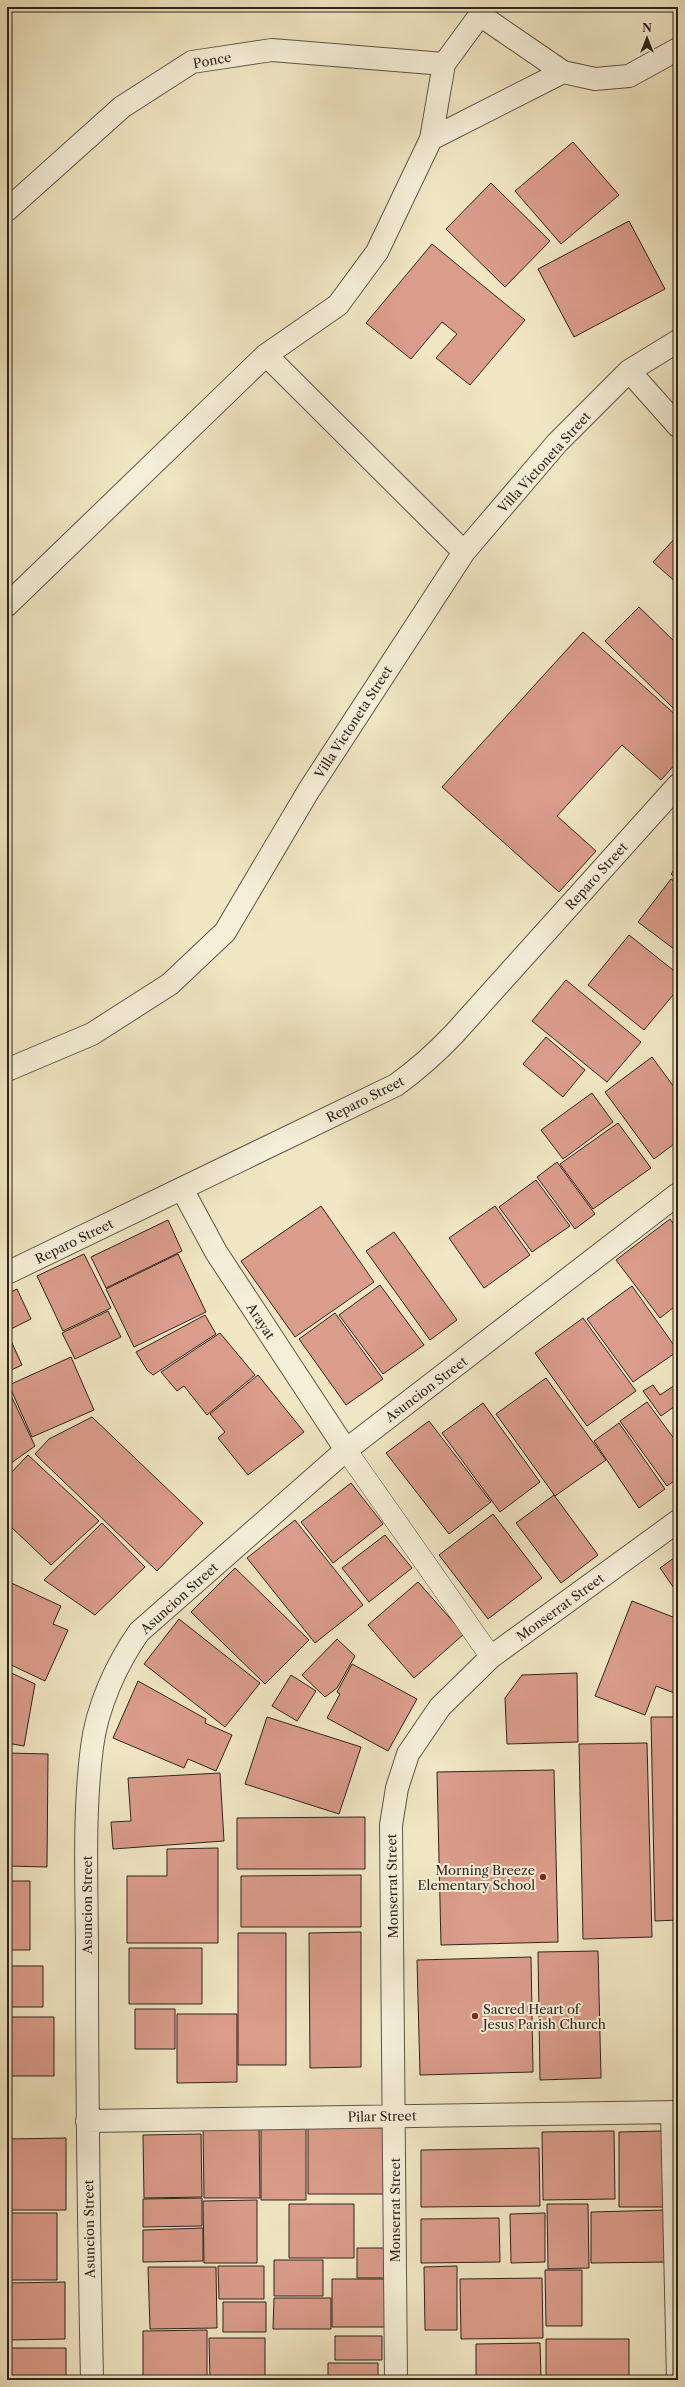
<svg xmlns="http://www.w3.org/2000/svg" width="685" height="2387" viewBox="0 0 685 2387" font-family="'Libre Caslon Text',serif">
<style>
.building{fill:#da9c8b;stroke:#2e241d}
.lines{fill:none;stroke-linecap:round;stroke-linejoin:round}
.service-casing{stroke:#5e5446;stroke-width:22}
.minor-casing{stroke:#5e5446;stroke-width:24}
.service{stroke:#f5efd8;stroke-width:21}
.minor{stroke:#f5efd8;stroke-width:22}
.poi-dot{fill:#8f2418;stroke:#f5efd8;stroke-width:1.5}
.labels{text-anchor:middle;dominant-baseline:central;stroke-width:4;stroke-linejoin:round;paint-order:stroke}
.street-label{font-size:13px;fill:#2e241d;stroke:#f5efd8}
.poi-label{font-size:13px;fill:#2e241d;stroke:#f5efd8;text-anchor:end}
</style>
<rect width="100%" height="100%" fill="#f0e6c3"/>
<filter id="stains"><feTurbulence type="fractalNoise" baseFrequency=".005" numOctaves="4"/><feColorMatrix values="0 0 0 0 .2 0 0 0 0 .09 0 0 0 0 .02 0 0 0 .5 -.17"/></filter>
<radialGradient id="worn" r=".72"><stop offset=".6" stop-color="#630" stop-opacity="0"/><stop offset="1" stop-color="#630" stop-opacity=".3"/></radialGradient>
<path class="building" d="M573,142L619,195L561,244L515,191Z
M491,183L550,241L505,287L446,229Z
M629,221L665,289L574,337L538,269Z
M432,244L525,320L470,385L436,358L457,334L442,322L411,359L366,323Z
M678,535V584L653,562Z
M639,607L678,645V707L675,710L605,641Z
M583,632L678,717V761L661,780L622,745L557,816L596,851L559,892L442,787Z
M678,865V880L671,874Z
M671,879L678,884V952L638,922Z
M629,935L678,974V989L644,1030L588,985Z
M566,980L641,1042L607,1082L532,1021Z
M546,1037L585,1070L563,1097L523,1064Z
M652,1057L674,1087L678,1084V1141L654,1159L605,1092Z
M592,1093L613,1122L563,1159L541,1130Z
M618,1123L651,1168L593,1209L560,1164Z
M557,1162L595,1214L575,1229L537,1177Z
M536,1180L570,1226L532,1252L499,1207Z
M321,1206L374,1282L295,1337L241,1261Z
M495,1206L530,1255L484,1288L449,1238Z
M670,1219L678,1230V1304L660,1318L616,1260Z
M168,1220L182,1251L106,1288L91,1257Z
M394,1232L457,1320L430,1340L366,1251Z
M84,1254L111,1308L63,1331L37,1276Z
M178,1254L206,1312L134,1347L106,1289Z
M380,1285L424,1345L383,1374L339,1315Z
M632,1286L678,1351L633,1382L587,1319Z
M17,1289L31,1319L7,1331V1294Z
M108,1311L121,1337L75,1359L62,1333Z
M335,1313L383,1379L346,1405L299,1339Z
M205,1315L216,1334L153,1375L147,1370L136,1352Z
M583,1318L636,1391L587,1426L535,1353Z
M7,1332L22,1365L7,1372Z
M220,1333L255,1375L207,1415L184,1386L177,1391L161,1372Z
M71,1357L94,1410L32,1437L9,1385Z
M258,1375L304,1432L248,1475L218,1438L225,1432L210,1414Z
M546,1378L606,1460L555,1496L496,1414Z
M678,1383V1404L661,1416L643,1391L653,1385L660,1395Z
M7,1387L35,1446L7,1466Z
M647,1402L678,1444V1478L667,1486L620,1421Z
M483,1403L540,1482L500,1512L442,1433Z
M92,1417L203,1523L157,1571L35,1454L49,1439Z
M429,1421L491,1502L449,1534L386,1453Z
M619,1423L665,1489L639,1508L594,1441Z
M28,1455L99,1521L51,1565L7,1523V1477Z
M351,1483L383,1524L333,1563L301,1522Z
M554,1495L598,1555L561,1583L516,1523Z
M493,1514L542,1578L488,1619L439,1555Z
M295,1520L363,1605L315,1643L247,1558Z
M102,1523L145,1567L95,1615L44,1580Z
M385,1535L412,1568L369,1602L342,1568Z
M678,1555V1594L660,1568Z
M235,1568L309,1640L265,1684L191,1612Z
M7,1581L61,1606L53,1624L68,1630L45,1681L7,1663Z
M418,1582L464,1634L414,1678L368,1625Z
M632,1601L678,1619V1690L677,1694L656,1686L645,1715L595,1696Z
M179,1619L260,1683L225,1727L144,1664Z
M337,1639L355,1656L337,1688L325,1697L302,1675Z
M352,1664L417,1699L388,1751L327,1718L340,1694L337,1692Z
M7,1671L35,1684L24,1746L7,1743Z
M577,1673L578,1742L507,1744L505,1698L522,1675Z
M291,1675L316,1691L297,1721L272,1706Z
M138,1681L206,1719L205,1723L232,1735L216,1771L188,1759L184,1768L113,1738Z
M267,1717L361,1747L339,1814L245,1784Z
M651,1717H678V1920L655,1921Z
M647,1743L652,1937L583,1939L579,1744Z
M7,1753L48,1754L47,1867L7,1866Z
M554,1770L558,1942L441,1945L437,1772Z
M220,1773L224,1841L113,1849L111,1822L131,1821L128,1778Z
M365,1817V1869H237V1818Z
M218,1848V1943H127V1876H167V1849Z
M361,1875V1927H241V1876Z
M7,1881H30V1950H7Z
M361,1932V2067L310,2068L309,1933Z
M238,1933H286V2065H238Z
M129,1948H202V2004H129Z
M598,1951L601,2078L540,2080L538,1952Z
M531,1957L533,2072L420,2075L417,1960Z
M7,1966H43V2007H7Z
M135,2009H175V2049H135Z
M177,2014H237V2082L177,2083Z
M7,2017H54V2076H7Z
M259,2124L260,2198H204L203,2125Z
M306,2125V2200H261V2126Z
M308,2127H386V2194H308Z
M614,2131L615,2199L543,2200L542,2132Z
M662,2131L663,2207H619V2132Z
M201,2134L202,2197L144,2198L143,2135Z
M66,2138V2210H7V2139Z
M539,2148L540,2206L421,2207V2150Z
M202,2198V2226L143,2227V2199Z
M257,2200V2263H204L203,2201Z
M289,2204H354V2258H289Z
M547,2204H588L589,2268L548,2269Z
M667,2210V2262L591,2263V2212Z
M7,2213H57V2280H7Z
M545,2213V2262L511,2263L510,2214Z
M499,2218L500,2262L421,2263V2219Z
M203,2228V2261L143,2262V2230Z
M357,2248H392V2278H357Z
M274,2260H323V2296H274Z
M218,2266H264V2299H219Z
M457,2266V2330H425L424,2267Z
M148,2267H216L217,2328L150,2329Z
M545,2270H582V2326H546Z
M542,2278L543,2338L461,2339L460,2279Z
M332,2279H394L393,2327H332Z
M65,2282V2339L7,2340V2283Z
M274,2298H331V2329H273Z
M223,2302H266V2332H223Z
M207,2330V2380H143V2331Z
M335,2336H382V2360H335Z
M209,2338H265V2380H210Z
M546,2339H629V2380H546Z
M540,2343L541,2380H476V2344Z
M7,2348H66V2380H7Z
M328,2363H378V2380H328Z"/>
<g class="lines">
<defs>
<path id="service" d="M346,1450L491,1657"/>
<path id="minor" d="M480,15L563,72L595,79L629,76L678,49
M431,139L563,72
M7,210L122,107L192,62L272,50L444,64
M266,355L464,552
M629,371L678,426
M7,605L266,355L338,305L377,252L431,139L444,64L480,15L483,7
M7,1070L92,1034L170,984L225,932L309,790L464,552L557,443L629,371L678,341
M182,1189L216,1252L346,1450
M7,1273L396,1085C418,1069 436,1053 454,1034L678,785
M672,2112L678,2380
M87,2121L678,2112
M92,2380C89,2239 87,2098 87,1957C87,1888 83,1816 92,1747C97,1707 116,1665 139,1632L346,1450L678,1194
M396,2380L391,1825L397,1788L408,1754L440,1707L491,1657L678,1521"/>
</defs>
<use href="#service" class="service-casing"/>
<use href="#minor" class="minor-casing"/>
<use href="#service" class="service"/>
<use href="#minor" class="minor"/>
</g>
<g class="poi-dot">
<circle cx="543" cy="1877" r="4"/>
<circle cx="475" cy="2016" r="4"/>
</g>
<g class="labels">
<g class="street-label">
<text transform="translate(212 60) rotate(-11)">Ponce</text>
<text transform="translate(544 462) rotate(-48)">Villa Victoneta Street</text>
<text transform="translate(353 722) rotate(-57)">Villa Victoneta Street</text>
<text transform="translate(596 876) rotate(-48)">Reparo Street</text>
<text transform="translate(365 1099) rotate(-27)">Reparo Street</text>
<text transform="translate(74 1241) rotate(-26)">Reparo Street</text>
<text transform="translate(261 1321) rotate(57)">Arayat</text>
<text transform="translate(426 1389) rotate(-37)">Asuncion Street</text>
<text transform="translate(179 1598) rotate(-42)">Asuncion Street</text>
<text transform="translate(560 1607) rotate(-36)">Monserrat Street</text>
<text transform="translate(392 1886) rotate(-91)">Monserrat Street</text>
<text transform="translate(87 1905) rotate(-90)">Asuncion Street</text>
<text transform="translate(382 2116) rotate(-1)">Pilar Street</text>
<text transform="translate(395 2210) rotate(-90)">Monserrat Street</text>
<text transform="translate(89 2229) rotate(-91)">Asuncion Street</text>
</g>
<g class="poi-label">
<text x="535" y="1870">Morning Breeze<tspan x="535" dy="15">Elementary School</tspan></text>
<text x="483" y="2009" text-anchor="start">Sacred Heart of<tspan x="483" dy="15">Jesus Parish Church</tspan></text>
</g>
</g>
<rect width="685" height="2387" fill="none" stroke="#f0e6c3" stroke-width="24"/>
<rect x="8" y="8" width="669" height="2371" fill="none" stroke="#2e241d" stroke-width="2"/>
<rect x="12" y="12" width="661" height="2363" fill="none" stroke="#2e241d"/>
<g transform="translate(647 38)" stroke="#f5efd8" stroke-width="3" paint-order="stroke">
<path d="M0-3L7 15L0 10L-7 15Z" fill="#2e241d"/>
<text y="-6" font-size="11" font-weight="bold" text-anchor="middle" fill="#2e241d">N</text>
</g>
<rect width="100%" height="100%" filter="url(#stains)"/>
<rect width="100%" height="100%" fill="url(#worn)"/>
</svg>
